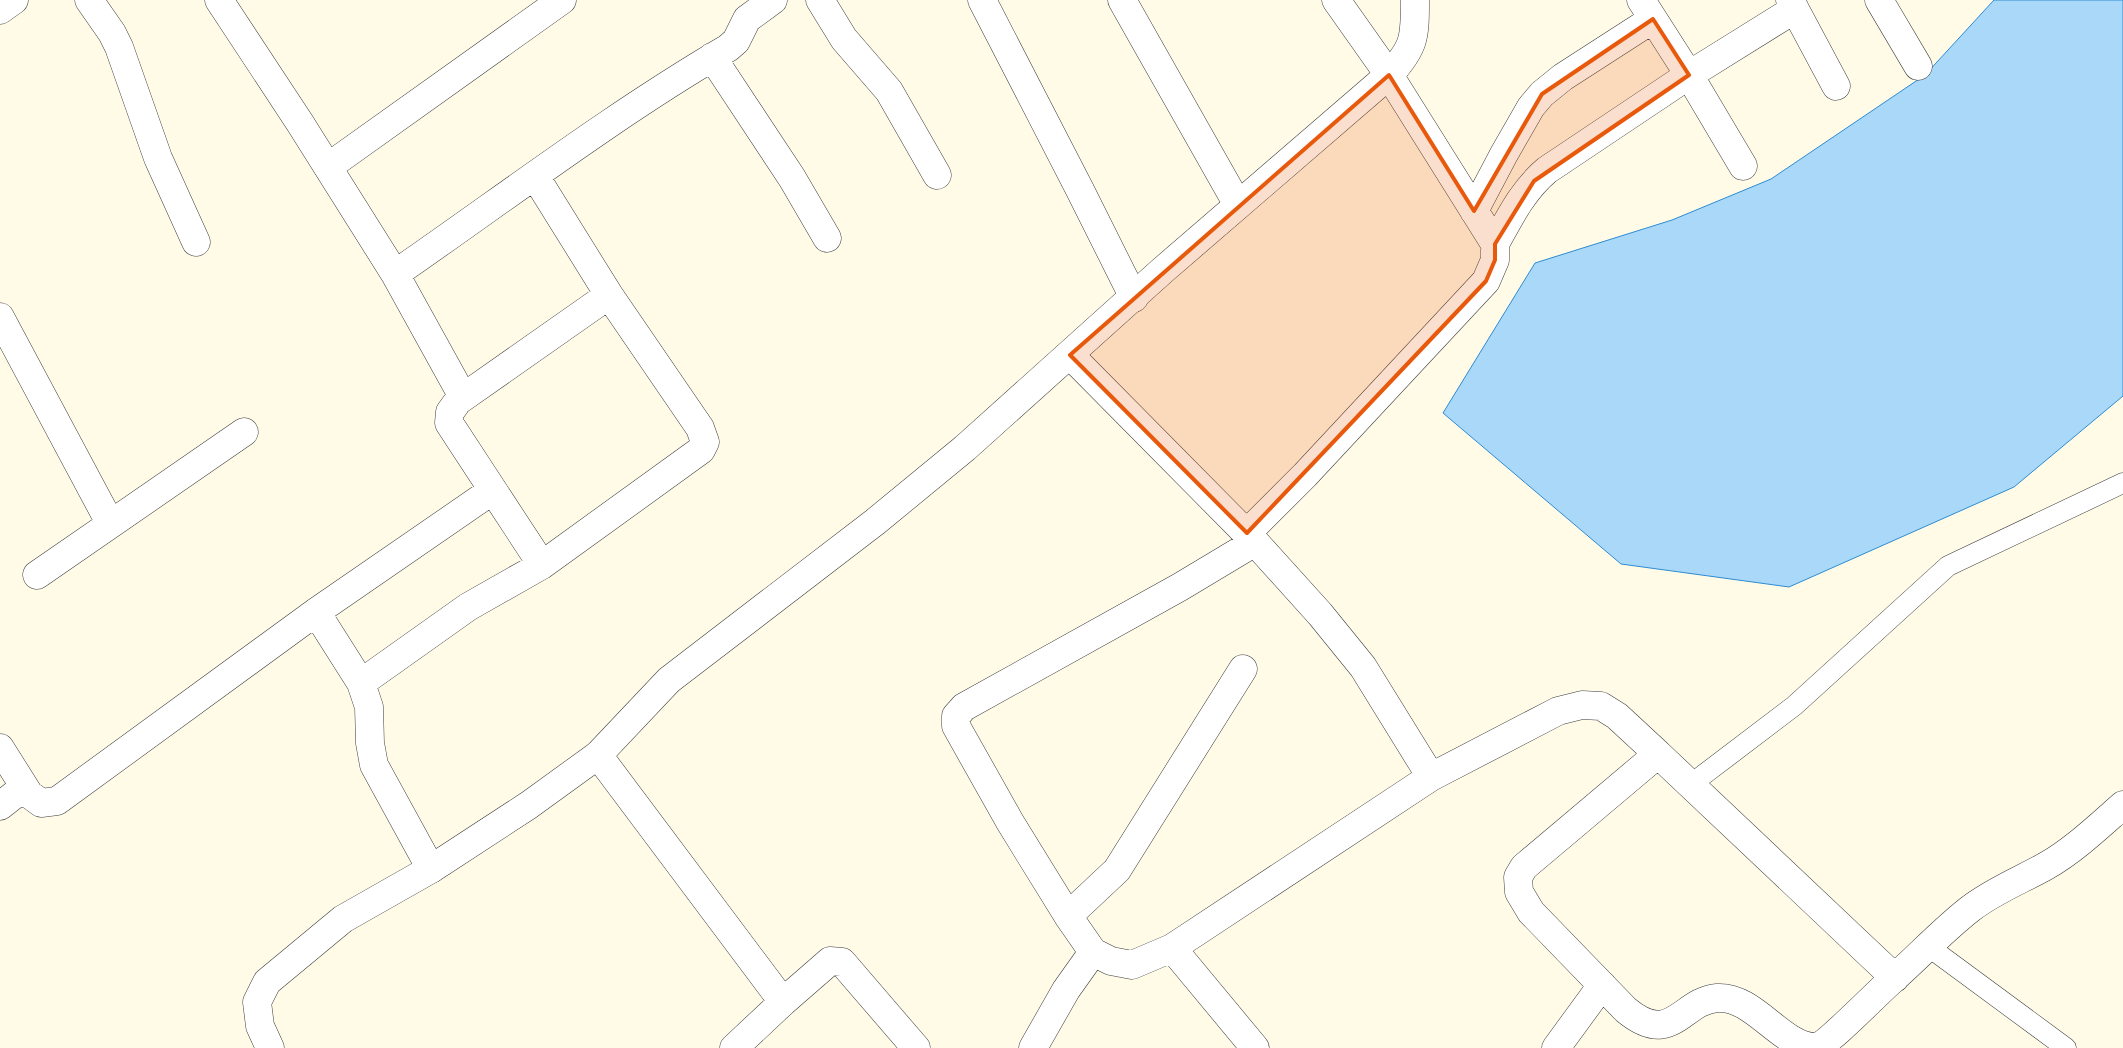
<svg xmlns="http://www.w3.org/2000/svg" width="2123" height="1048" viewBox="0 0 2123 1048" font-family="Spectral,serif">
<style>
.water{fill:#a9d8f9;stroke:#2d8bd2}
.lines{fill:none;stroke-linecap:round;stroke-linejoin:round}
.service-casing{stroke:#3d3d3d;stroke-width:21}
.minor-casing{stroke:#3d3d3d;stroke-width:29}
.tertiary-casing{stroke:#3d3d3d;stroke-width:29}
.service{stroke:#fff;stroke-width:20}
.minor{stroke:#fff;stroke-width:28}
.tertiary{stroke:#fff;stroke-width:28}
.marked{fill:#e8590c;fill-opacity:0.2;stroke:#e8590c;stroke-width:4;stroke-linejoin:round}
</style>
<rect width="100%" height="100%" fill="#fffbe7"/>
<path class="water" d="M1994,0H2123V396L2014,487L1789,587L1621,564L1443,413L1535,263L1672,220L1771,179L1925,75Z"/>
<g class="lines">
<defs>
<path id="service" d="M1690,785L1794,706L1948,566L2123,483
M1929,947L2066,1048"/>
<path id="minor" d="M89,0L112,33L119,47L158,158L196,242
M219,0L300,123L395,274L463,397
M820,0L844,39L889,91L937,175
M982,0L1080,190L1134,298
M1122,0L1238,205
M1641,0L1689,75L1743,166
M1790,0L1836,86
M1879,0L1918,66
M0,10L14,0
M712,57L792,178L827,238
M328,167L562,0
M1474,211L1504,154L1531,107L1542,94L1563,77L1653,19
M1495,244C1510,217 1523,190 1547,170L1689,75L1795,9
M395,274C505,198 612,116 728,48L736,41L747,19L773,0
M0,317L110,523
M1070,355L1255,542L1320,614L1363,667L1431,777
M1247,533L1305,475L1486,281L1495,260V244L1389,75L1336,0
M1255,542L1180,587L964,707L956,716V726L1010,822L1068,916L1093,952L1111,961L1132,965L1172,948L1431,777L1558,711L1582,705L1601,706L1617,716L1658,754L1524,867L1518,877L1519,892L1531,912L1626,1010C1672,1048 1681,1001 1717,998C1754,995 1782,1048 1816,1047C1827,1045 1879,991 1892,980C1918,957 1943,930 1970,909C1993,891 2021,880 2046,866C2074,850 2099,826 2123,805
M542,565L449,423L450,412L458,401L609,295
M37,575L244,432
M316,612L493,490
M361,683L468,607L542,565L701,450L705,442L700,428L609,295L535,176
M0,748L29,794L41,803L57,801L316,612L361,683L369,707L370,743L374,765L431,869
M1658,754L1895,978
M598,755L783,1002L734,1048
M0,806L23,788L29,794
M1068,916L1117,870L1243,669
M1172,948L1255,1048
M783,1002L830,961L842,962L916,1048
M1033,1048L1066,990L1093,952
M1556,1048L1602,985"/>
<path id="tertiary" d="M270,1048L260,1026L257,1002L267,982L343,919L431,869L529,805L598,755L669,680L875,522L965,448L1163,270L1389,75C1415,47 1415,37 1415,0"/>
</defs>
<use href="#service" class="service-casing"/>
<use href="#minor" class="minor-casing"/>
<use href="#tertiary" class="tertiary-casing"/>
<use href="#service" class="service"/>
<use href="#minor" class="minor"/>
<use href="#tertiary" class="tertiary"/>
</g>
<path class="marked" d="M1653,19L1689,75L1534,181L1495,244V260L1486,281L1247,533L1070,355L1389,75L1474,211L1542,94Z"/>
</svg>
